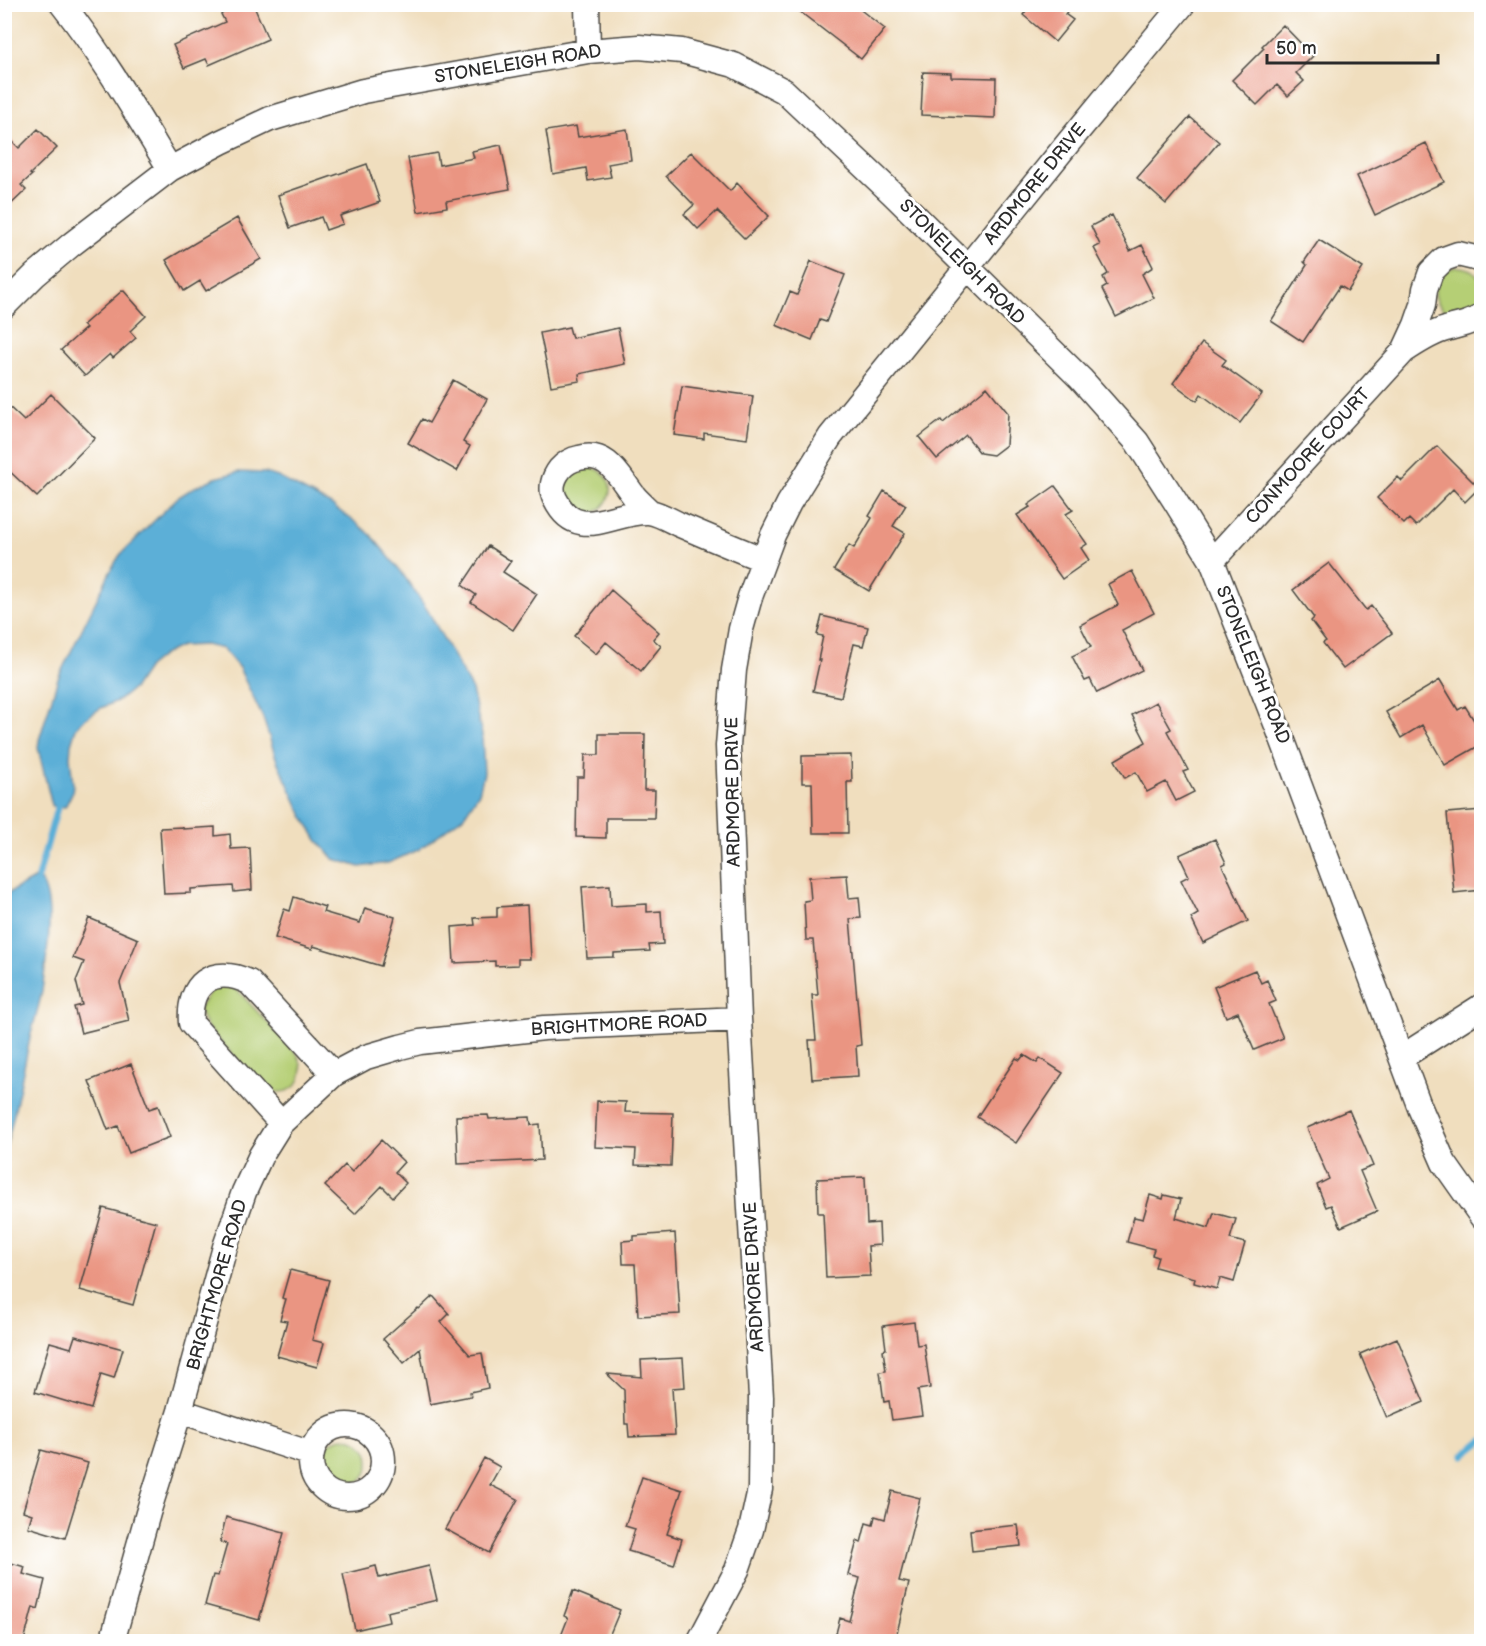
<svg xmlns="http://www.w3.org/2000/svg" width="1486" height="1646" viewBox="0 0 1486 1646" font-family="'Balsamiq Sans',sans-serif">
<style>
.green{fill:#b5cf75;stroke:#707d50;stroke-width:1.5}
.water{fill:#5cafd7;stroke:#446d81;stroke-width:1.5}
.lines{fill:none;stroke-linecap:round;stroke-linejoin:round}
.stream{stroke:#5cafd7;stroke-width:7}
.building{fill:#ea9582}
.minor-casing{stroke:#494641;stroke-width:27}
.minor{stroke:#fff;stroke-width:24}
.labels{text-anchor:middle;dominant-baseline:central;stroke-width:6;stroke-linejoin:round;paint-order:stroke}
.street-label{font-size:18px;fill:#2b2b2b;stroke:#fff}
</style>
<rect width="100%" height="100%" fill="#fff"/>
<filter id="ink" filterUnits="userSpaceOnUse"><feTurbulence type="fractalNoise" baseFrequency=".0167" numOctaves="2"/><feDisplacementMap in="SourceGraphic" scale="12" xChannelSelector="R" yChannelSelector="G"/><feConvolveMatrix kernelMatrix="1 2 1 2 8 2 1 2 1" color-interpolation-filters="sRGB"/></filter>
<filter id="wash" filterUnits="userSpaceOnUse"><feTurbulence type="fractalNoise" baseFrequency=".008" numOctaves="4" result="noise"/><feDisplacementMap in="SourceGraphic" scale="24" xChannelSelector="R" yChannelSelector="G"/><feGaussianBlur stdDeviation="1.35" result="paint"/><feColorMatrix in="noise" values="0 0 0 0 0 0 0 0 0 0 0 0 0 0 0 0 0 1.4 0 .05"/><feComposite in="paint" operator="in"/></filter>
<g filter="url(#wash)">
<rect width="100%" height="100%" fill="#f0debe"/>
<path class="green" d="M1435 291a24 24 0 1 1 48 0a24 24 0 1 1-48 0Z
M578,468C582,468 588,467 592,468C617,472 617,509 586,515L563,499L565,479Z
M231,986L239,992L297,1054C312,1081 287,1103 262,1086L206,1026L199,1009L212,988Z
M321 1462a24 24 0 1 1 48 0a24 24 0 1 1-48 0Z"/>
<path class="water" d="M238,472L265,473L278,477L331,505L354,521L371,535L400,570L428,611L472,690L482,735L484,773L479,793L464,816L418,850L388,863L360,867L334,859L317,840L302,814L277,761L263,718L239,668L223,649L205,645L181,646L163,655L148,667L134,688L119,700L101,708L82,721L76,728L71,744L70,757L73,784L72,793L65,807L52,806L38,748L39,740L58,678L113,566L120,555L177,498L193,488L215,478Z
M37,877C58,893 46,960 43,984C41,1002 34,1020 30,1038C22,1076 15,1114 5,1151V895Z"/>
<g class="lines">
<path class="stream" d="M38,877L57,808
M1464,1455L1482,1441"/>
</g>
<g id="blocks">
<path class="building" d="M243,4H253L268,39L209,65L206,59L184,68L173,45L225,22L221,14Z
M790,4H853L885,29L861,59Z
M1031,4H1073L1065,14L1073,20L1055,42L1023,15Z
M1283,25L1313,56L1296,73L1304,81L1288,96L1277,85L1257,105L1232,80L1264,48L1262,46Z
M923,72L951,73V77L996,78L995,118L921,115Z
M1190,117L1219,142L1166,204L1137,178Z
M576,126L578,137L627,129L631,160L608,164L611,177L588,181L586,168L553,174L546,131Z
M38,129L57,148L30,174L32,175L21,185L26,190L4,211V133L19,148Z
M1426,143L1444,182L1375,215L1357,176Z
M501,145L510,189L446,201L447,207L418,212L408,158L437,153L439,165L474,158L472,151Z
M691,152L730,191L737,183L769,216L745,239L717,211L698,229L684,214L694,205L666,176Z
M367,164L380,202L340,216L343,224L326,230L321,217L290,228L278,195Z
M1112,215L1130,251L1142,245L1153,267L1142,274L1154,298L1116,317L1102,289L1107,286L1103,277L1108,274L1094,248L1100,245L1091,226Z
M237,218L261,259L206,291L200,281L184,291L166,260Z
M1319,240L1363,268L1348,291L1340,286L1303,342L1271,321L1307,265L1304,262Z
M811,261L845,275L826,322L820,320L812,340L776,325L790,292L797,295Z
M123,290L146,316L130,331L136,338L113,358L110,354L85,376L61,350L86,328L83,325Z
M569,327L572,338L618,328L625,364L579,374L580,381L551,386L540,333Z
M1202,343L1226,360L1222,365L1262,394L1240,423L1201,394L1197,401L1173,383Z
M453,380L487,399L463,442L470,446L457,471L408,443L422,419L429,423Z
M682,386L753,396L747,439L704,433V439L674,435Z
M987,387L1008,413L1006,445L993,455L980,453L966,435L937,459L919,437L941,420L943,423Z
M51,394L95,438L37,497L4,466V402L24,421Z
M1437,446L1479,488L1465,502L1453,489L1416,526L1409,519L1404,524L1377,498L1398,477L1402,481Z
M1055,486L1073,510L1066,514L1087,544L1081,548L1089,560L1062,579L1017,515L1030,507L1028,505Z
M884,491L906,505L893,526L905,533L869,591L834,570L849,545L854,548L872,518L869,516Z
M488,546L511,561L503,572L537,594L513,630L471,602L476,595L462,585Z
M1329,563L1366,610L1371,606L1392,633L1343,669L1323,643L1326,641L1311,621L1314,618L1293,590Z
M1132,571L1154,613L1122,630L1142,670L1097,693L1090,679L1085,681L1072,656L1091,647L1080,625L1118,605L1108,584Z
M611,590L659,632L653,639L661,646L641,671L606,642L596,654L574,636Z
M822,616L868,627L863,646L854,644L841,697L813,691L820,660H818L823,636L817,635Z
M1440,680L1458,710L1465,706L1482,733V744L1445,765L1422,725L1401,738L1386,712Z
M1156,702L1171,729L1167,731L1188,770L1183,772L1194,792L1176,801L1166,782L1147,792L1136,772L1125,778L1115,760L1146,742L1132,715Z
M599,734H645L644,790H655L654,818H606V838L576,837L577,777H584L585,755H599Z
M851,755L852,782H847L848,833H813L812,783H802V756Z
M1482,810V890L1454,893L1447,813Z
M183,827V829L215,827V836L230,834L231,849L250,848L252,890L234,892L233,886L191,889V893L164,894L160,828Z
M1215,839L1226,863L1222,865L1248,921L1203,943L1191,918L1198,914L1181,880L1189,876L1179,855Z
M847,875L849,898L859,897L861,918L850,919L861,1045L856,1046L858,1076L812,1079L809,1040H816L812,995H818L813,940H806L804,901L811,900L809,877Z
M610,885L611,906L647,904V912L661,911L663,944L649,945L650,951L614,953V957L587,958L582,887Z
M294,897L325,907L323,912L360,923L365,908L395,917L381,966L313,946L312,949L275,938L284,909L290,911Z
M527,905L530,959H518V965L495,966V961L454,963L452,927L475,925L474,918L497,917V907Z
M89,918L138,939L120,983L129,1021L81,1033L74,1007L82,1005L76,981L84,962L73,958Z
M1255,970L1261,983L1267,980L1276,1001L1269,1004L1283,1038L1254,1050L1238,1012L1226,1017L1214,987Z
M1024,1055L1037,1063L1040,1058L1063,1073L1016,1143L977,1117L1016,1058L1020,1060Z
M131,1064L149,1109L158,1106L170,1137L129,1153L118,1126L108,1130L89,1081Z
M597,1101L626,1102L625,1112L673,1113L671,1166L635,1165L636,1149L595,1147Z
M1349,1110L1373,1166L1360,1171L1377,1211L1341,1227L1331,1205L1326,1207L1317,1185L1329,1179L1307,1128Z
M488,1115L489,1119L530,1117L531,1125L540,1124L542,1160L458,1164L456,1116Z
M381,1140L404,1162L395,1172L406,1183L393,1197L382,1186L355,1214L325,1186L345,1165L352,1172Z
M865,1177L867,1224L879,1223L880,1245L868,1246L870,1276L826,1278L823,1213H818L817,1179Z
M1150,1195L1163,1199L1164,1195L1181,1199L1176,1218L1209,1228L1214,1213L1236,1219L1230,1239L1245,1243L1234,1282L1220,1278L1217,1289L1194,1283L1195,1278L1155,1267L1158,1257L1152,1255L1154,1249L1127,1242L1134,1217L1143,1219Z
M103,1208L156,1222L133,1305L80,1290Z
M675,1233L680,1314L638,1316L635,1264H623L622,1241L634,1240V1236Z
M290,1270L329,1280L312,1340L324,1343L317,1367L277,1356L287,1321L280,1320L286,1299L282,1298Z
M433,1296L449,1314L441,1322L470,1355L482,1353L488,1388L470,1392L471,1396L430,1404L420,1349L404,1363L383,1339L418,1308L419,1309Z
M914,1322L917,1345L924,1344L930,1388L918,1390L922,1416L892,1420L889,1401L884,1402L880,1372L886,1371L883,1350L886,1349L883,1326Z
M75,1336L123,1349L114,1378L101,1374L91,1409L35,1392L50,1342L71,1348Z
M1397,1338L1424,1402L1387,1418L1360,1354Z
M683,1358L685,1387L672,1388L675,1435L629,1437L628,1424H625L624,1390L607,1374L642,1377L641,1360Z
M41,1450L88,1463L65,1538L28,1527L32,1514L23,1511Z
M484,1458L500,1467L490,1485L518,1499L489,1553L445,1529Z
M642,1477L682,1490L667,1534L682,1539L674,1565L628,1551L635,1529L625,1526Z
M892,1491L920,1498L899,1581L909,1583L895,1641H834L840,1618L849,1621L860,1578L848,1575L857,1541L861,1543L866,1523L873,1525L875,1516L885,1519Z
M226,1517L284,1533L259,1620L205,1605L213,1575L218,1576L227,1544L220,1542Z
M1018,1525L1021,1546L972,1551L970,1530Z
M4,1561L25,1567L23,1574L45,1580L38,1609L33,1607L24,1641H4Z
M376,1566L379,1578L429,1566L437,1600L387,1612L389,1622L355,1630L343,1574Z
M573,1591L620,1610L607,1641H559L568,1618L564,1616Z"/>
</g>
</g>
<g filter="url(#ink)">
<use href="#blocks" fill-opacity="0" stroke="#494641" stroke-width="1.5"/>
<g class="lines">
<defs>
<path id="minor" d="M62,4C103,56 136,113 170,169
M587,4L588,51
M4,306L35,275L72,244L170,169L221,142L270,119L363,91L588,51L639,47L682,51L734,65L784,91L892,193L1081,379L1137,442L1175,501L1212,561L1283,741L1420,1108L1444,1163L1482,1217
M1404,351L1416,325L1423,305L1425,289L1431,272L1444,259L1458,254L1479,259L1482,261
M650,512C645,507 639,502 634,496C619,477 608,450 579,458C572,459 564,464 560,469C553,478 550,489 555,499C577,545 614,510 649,512C658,513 670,520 678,524C706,536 734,548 762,559
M1212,561L1404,351C1418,342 1431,333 1446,329C1462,324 1467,325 1482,316
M1402,1057L1482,1006
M281,1123L191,1023C188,984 212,965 249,982L334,1074
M180,1411L312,1454
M311 1461a36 36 0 1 1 72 0a36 36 0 1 1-72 0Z
M112,1642L148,1513L180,1411L225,1247L244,1192L261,1155L281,1123L334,1074L366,1057L400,1047L420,1042L544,1028L739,1019
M699,1642L737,1570L751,1530L760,1489L761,1397L739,1019L728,746L734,670L741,629L750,597L773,535L789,503L830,437L1068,143L1183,4"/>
</defs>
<use href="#minor" class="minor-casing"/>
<use href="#minor" class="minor"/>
</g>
</g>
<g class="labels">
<g class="street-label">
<text transform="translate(518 64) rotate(-9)">STONELEIGH ROAD</text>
<text transform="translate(1035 184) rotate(-51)">ARDMORE DRIVE</text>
<text transform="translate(962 262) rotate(45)">STONELEIGH ROAD</text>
<text transform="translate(1308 456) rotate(-48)">CONMOORE COURT</text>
<text transform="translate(1253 665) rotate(68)">STONELEIGH ROAD</text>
<text transform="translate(733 792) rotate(-91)">ARDMORE DRIVE</text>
<text transform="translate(619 1025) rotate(-3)">BRIGHTMORE ROAD</text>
<text transform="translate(754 1277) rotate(-93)">ARDMORE DRIVE</text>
<text transform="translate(217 1285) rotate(-74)">BRIGHTMORE ROAD</text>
</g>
</g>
<rect width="1486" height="1646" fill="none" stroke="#fff" stroke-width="24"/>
<path d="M1267 54v9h171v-9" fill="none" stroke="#2b2b2b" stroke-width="3"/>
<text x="1276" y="54" font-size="18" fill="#2b2b2b" stroke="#ffffff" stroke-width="4.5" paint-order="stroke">50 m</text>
</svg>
